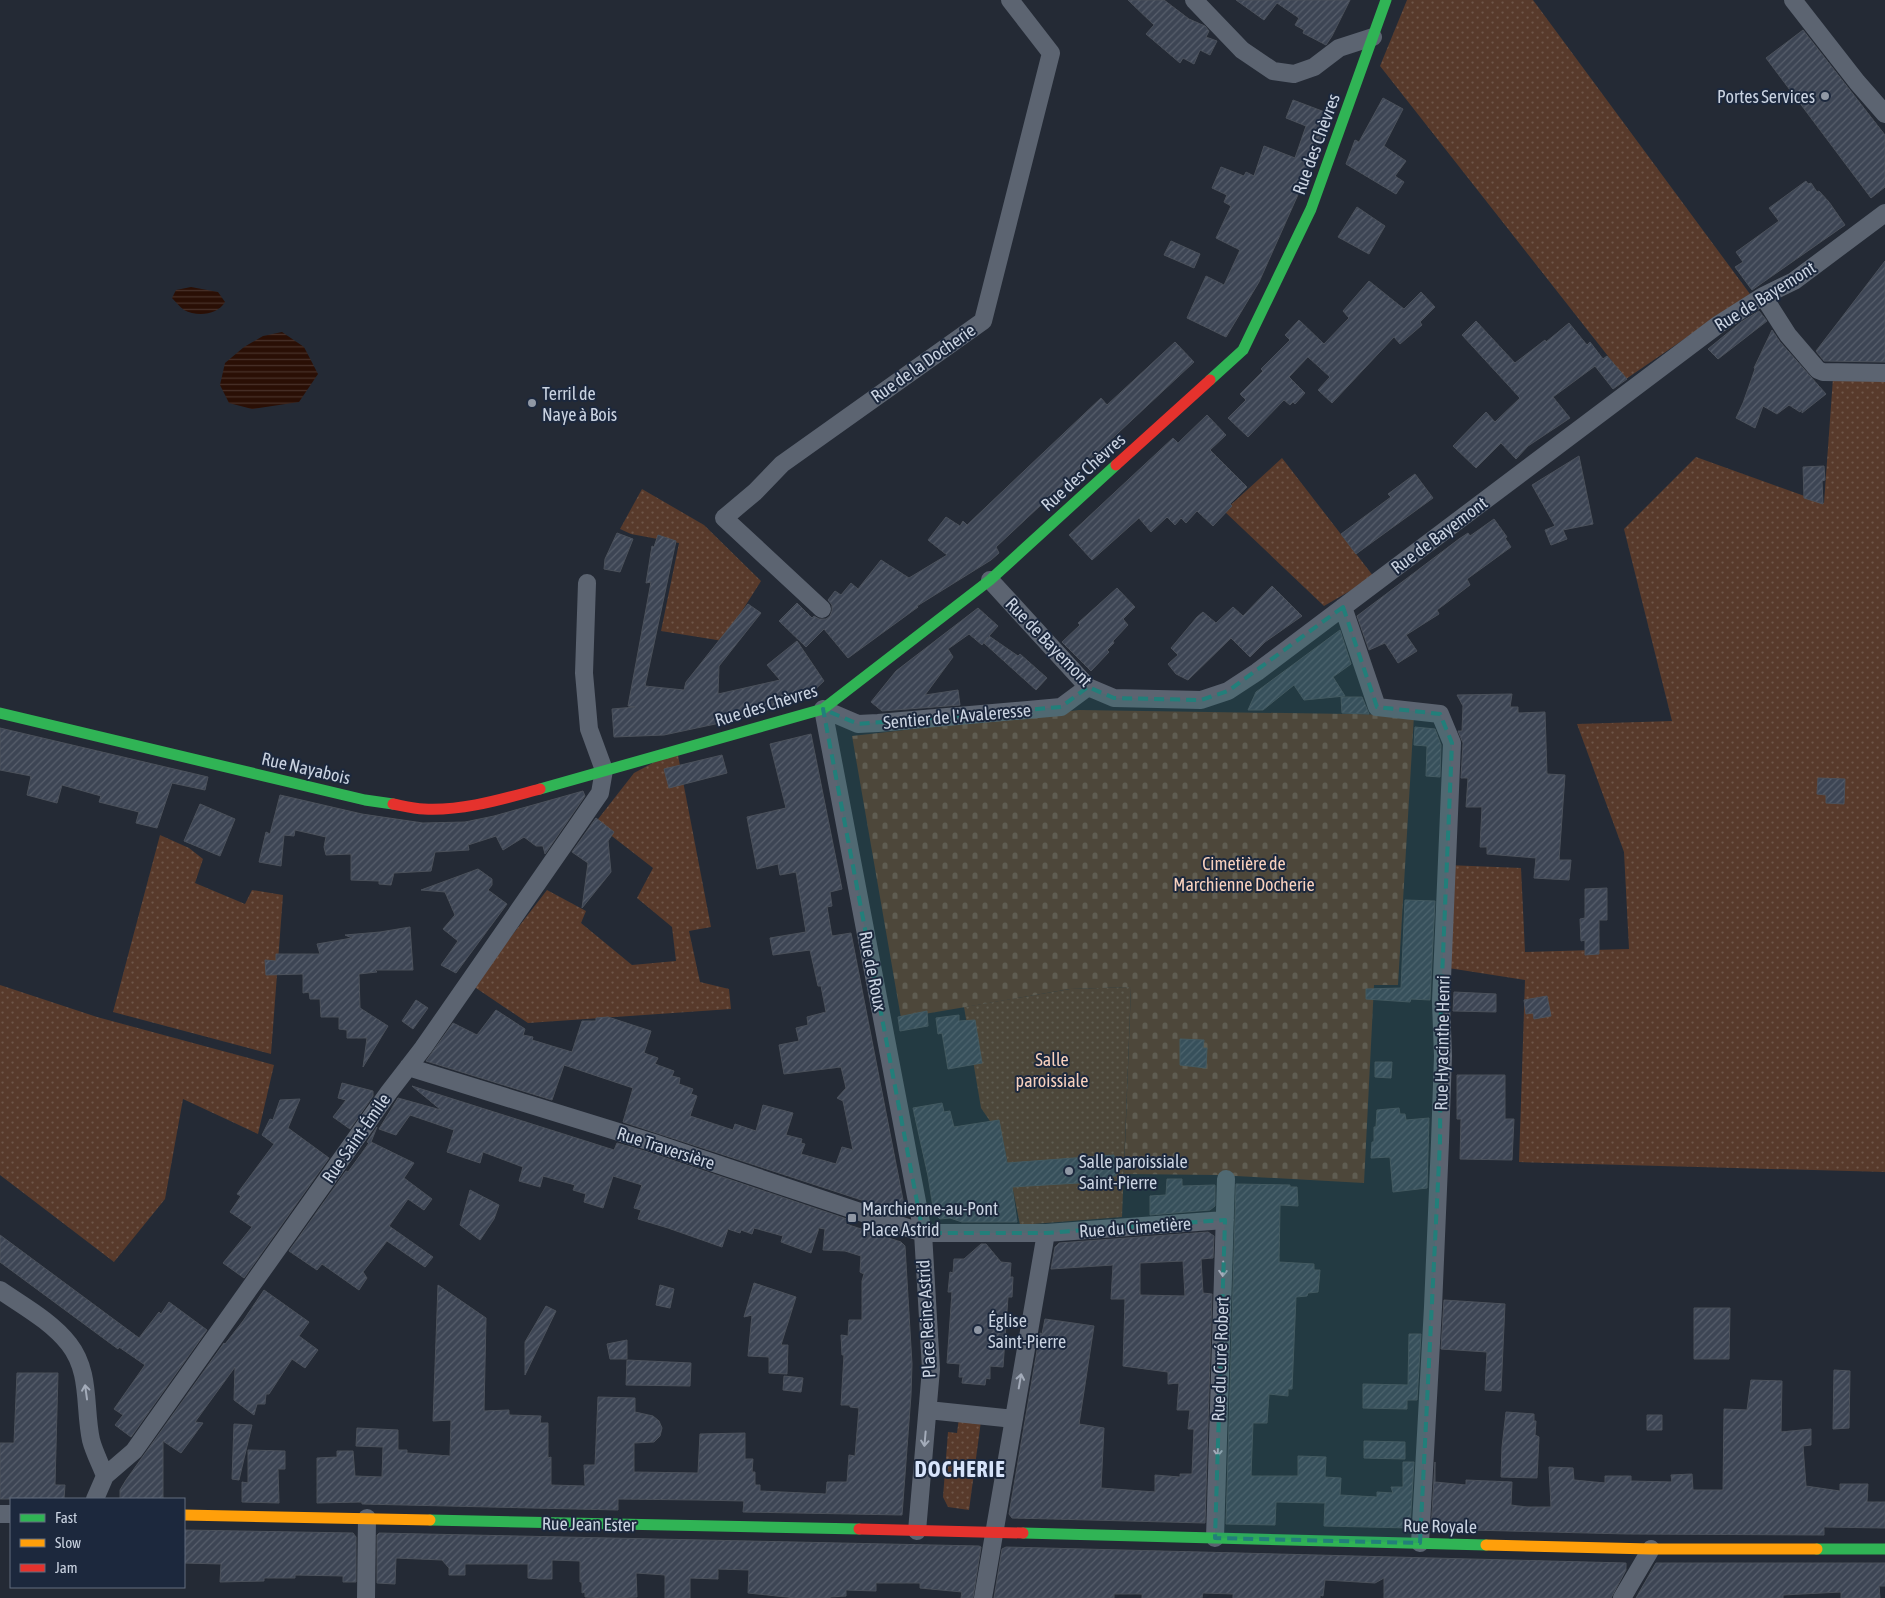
<svg xmlns="http://www.w3.org/2000/svg" width="1885" height="1598" viewBox="0 0 1885 1598" font-family="'Asap Condensed',sans-serif">
<style>
.green{fill:url(#green-dots)}
.cemetery{fill:url(#cemetery-stones)}
.water{fill:url(#water-rules)}
.building{fill:url(#building-hatch);stroke:#4b515b;fill-rule:evenodd}
.lines{fill:none;stroke-linecap:round;stroke-linejoin:round}
.street{stroke:#5c6471;stroke-width:18}
.fast{stroke:#30b455;stroke-width:11}
.slow{stroke:#ff9f0a;stroke-width:11}
.jam{stroke:#e5322d;stroke-width:11}
.oneway{stroke:#a4acba}
.marked{fill:#227f7a;fill-opacity:0.2;stroke:#227f7a;stroke-width:4;stroke-dasharray:10 6;stroke-linejoin:round}
.poi-dot{fill:#9098a5;stroke:#1c283d;stroke-width:2}
.labels{text-anchor:middle;dominant-baseline:central;stroke-width:4;stroke-linejoin:round;paint-order:stroke}
.poi-label{font-size:18px;fill:#cad3e1;stroke:#1c283d;text-anchor:start}
.street-label{font-size:18px;fill:#cad3e1;stroke:#1c283d}
.park-label{font-size:18px;fill:#f8d1be;stroke:#1c283d}
.district-label{font-size:22px;font-weight:bold;letter-spacing:1px;fill:#d7e4fb;stroke:#1c283d}
</style>
<defs>
<pattern id="green-dots" width="8" height="8" patternUnits="userSpaceOnUse" patternTransform="scale(1.25)"><rect width="8" height="8" fill="#583a2b"/><path d="M2 2h.1M6 6h.1" fill="none" stroke="#6f5649" stroke-width="1.8" stroke-linecap="round"/></pattern>
<pattern id="cemetery-stones" width="16" height="16" patternUnits="userSpaceOnUse" patternTransform="scale(1.25)"><rect width="16" height="16" fill="#583a2b"/><path d="M2 7V4a2 2 0 0 1 4 0v3zM10 15v-3a2 2 0 0 1 4 0v3z" fill="#6f5649"/></pattern>
<pattern id="water-rules" width="6" height="5" patternUnits="userSpaceOnUse" patternTransform="scale(1.25)"><rect width="6" height="5" fill="#2a0f05"/><path d="M0 2.5h6" fill="none" stroke="#483129"/></pattern>
<pattern id="building-hatch" width="6" height="6" patternUnits="userSpaceOnUse" patternTransform="scale(1.25)"><rect width="6" height="6" fill="#3d4554"/><path d="M-1 1l2-2M0 6l6-6M5 7l2-2" fill="none" stroke="#585f6c"/></pattern>
</defs>
<rect width="100%" height="100%" fill="#242a35"/>
<path class="green" d="M1407,0H1533L1750,294L1626,379L1380,66Z
M1833,378L1885,379V1172L1519,1162L1525,980L1442,967L1447,865L1521,868L1525,952L1629,949L1624,852L1577,724L1672,721L1624,529L1696,457L1824,503Z
M1282,458L1374,577L1324,606L1224,511Z
M642,489L704,525L761,581L723,641L661,631L679,543L631,534L620,529Z
M677,750L711,927L689,931L700,982L729,989L731,1009L528,1023L473,986L547,890L586,911L581,923L632,965L676,961L672,927L637,898L653,868L595,823L634,773Z
M160,835L189,848L203,859L195,883L245,904L252,890L283,895L271,1054L113,1012Z
M0,985L97,1017L274,1065L258,1134L183,1099L165,1199L114,1262L0,1175Z
M1131,987L1122,1217L1020,1225L1003,1140L981,1108L964,1007L1070,989Z
M959,1418L981,1421L969,1510L948,1507L943,1497L948,1432L957,1433Z"/>
<path class="cemetery" d="M1079,710L1414,715L1398,985H1374L1364,1183L1218,1175L1124,1174L1131,987L1070,989L901,1018L852,736Z"/>
<path class="water" d="M191,287L218,292L225,302C218,315 197,317 184,310C180,307 176,302 172,298L176,290Z
M282,332L304,347L318,374L299,402L252,409L229,403L220,385L225,363L244,347L263,336Z"/>
<path class="building" d="M1128,0H1164L1189,19L1205,26L1209,31L1206,37L1217,41L1210,55L1200,50L1194,64L1183,58L1180,63L1146,34L1154,25Z
M1236,0H1350L1332,36L1326,45L1303,33L1304,30L1295,25L1299,18L1277,3L1264,20Z
M1803,30L1885,135V187L1871,198L1766,58Z
M1383,98L1403,109L1384,146L1406,161L1395,176L1404,182L1396,194L1346,164L1355,140L1359,142Z
M1293,100L1330,114L1305,179L1259,282L1226,337L1187,318L1206,276L1224,285L1240,250L1216,238L1231,206L1224,202L1227,195L1212,188L1221,167L1244,176L1246,172L1254,176L1264,146L1295,158L1306,126L1286,118Z
M1806,181L1808,184L1811,183L1817,192L1819,191L1829,202L1845,225L1752,290L1735,267L1743,262L1736,252L1779,221L1769,208Z
M1357,207L1385,226L1369,254L1338,237Z
M1171,241L1200,254L1194,268L1164,255Z
M1885,261V362L1824,361L1816,351Z
M1369,281L1404,309L1421,292L1435,307L1420,322L1422,325L1400,344L1394,337L1332,403L1318,390L1330,377L1308,357L1289,377L1305,393L1295,404L1293,402L1290,405L1284,400L1248,437L1228,418L1246,400L1240,394L1263,371L1261,369L1290,340L1285,335L1299,320L1324,344L1349,318L1343,311Z
M1759,311L1767,321L1718,359L1708,349L1741,322Z
M1476,321L1515,363L1545,340L1546,342L1569,323L1587,345L1590,342L1603,359L1607,356L1627,379L1613,389L1595,366L1553,397L1570,418L1528,446L1516,459L1501,443L1476,468L1453,446L1486,412L1495,422L1520,398L1462,335Z
M1772,330L1780,342L1826,394L1802,413V409L1800,412L1789,405L1777,414L1763,406L1755,428L1736,418L1743,403L1755,369L1754,368Z
M1175,342L1194,362L996,547L999,553L991,560L917,606L918,607L896,623L848,658L824,629L806,647L779,621L797,603L812,618L814,616L819,619H826L830,616L832,611V605L828,600L835,591L841,595L851,583L858,589L881,560L909,578L947,555L928,540L946,517L960,526L963,521L967,525L1101,398L1107,405Z
M1207,415L1226,435L1210,450L1247,487L1230,504L1232,506L1213,526L1197,511L1186,523L1181,518L1175,525L1167,517L1151,532L1139,518L1092,560L1069,535L1173,438L1178,443Z
M1579,456L1593,524L1563,530L1567,539L1551,545L1545,530L1555,526L1532,485Z
M1824,466L1825,480L1822,481L1823,504L1804,498L1803,467Z
M1415,474L1433,498L1356,554L1341,534L1391,497L1388,494Z
M1494,519L1507,537L1505,538L1511,547L1467,579L1470,585L1437,610L1439,614L1406,635L1417,651L1398,663L1385,643L1369,650L1357,616L1459,539L1468,533L1470,536Z
M617,533L633,539L620,572L604,569L605,559Z
M658,535L676,541L645,686L684,690L686,682L748,604L761,613L719,666L718,694L780,680L767,665L797,641L824,681L808,696L796,702L720,723L664,735L614,737L612,709L635,707L628,706L651,582L646,583L652,546L654,547Z
M1272,586L1302,616L1265,642L1250,657L1231,638L1188,680L1176,674L1168,664L1178,655L1171,648L1197,617L1203,612L1216,623L1233,607L1243,616Z
M1117,588L1135,607L1123,619L1128,625L1113,641L1114,643L1107,650L1109,652L1091,671L1062,642L1080,625L1078,623Z
M978,608L998,626L989,636L1018,656L1020,654L1047,678L1036,690L984,643L988,637L982,645L969,634L948,649L953,657L925,695L958,690L960,705L882,711L871,702L896,671Z
M1340,630L1351,664L1333,677L1345,696L1304,700L1294,685L1263,710H1248L1256,692Z
M1512,694L1510,707H1518V713L1545,712L1547,774L1565,775L1559,860H1571L1569,880L1534,878L1536,858L1487,854V847H1480L1482,807H1466L1468,778H1461L1463,743L1458,731H1462L1463,706L1457,695Z
M1341,697H1362L1369,714L1342,713Z
M1415,727L1435,729L1441,745L1440,777L1426,776L1427,746L1414,745Z
M0,728L208,777L205,790L172,783L157,828L136,823L139,812L99,802L101,796L62,785L57,803L27,795L31,776L0,770Z
M811,734L842,889L830,892L832,906L827,907L832,936L851,933L905,1210L900,1214L886,1208L623,1122L633,1088L564,1065L552,1100L426,1061L453,1023L477,1035L496,1010L525,1029L523,1035L533,1037L532,1040L572,1052L582,1021H596V1018L608,1017L651,1031L644,1053L658,1058L655,1064L674,1071L672,1076L680,1078L679,1084L693,1089L691,1094L697,1096L690,1116L733,1130L735,1124L756,1131L763,1105L793,1113L786,1135L802,1139L801,1143L805,1144L801,1154L836,1164L842,1147L853,1150L843,1101L837,1098L846,1088L841,1067L784,1074L779,1045L799,1041L796,1028L808,1025L807,1017L826,1012L821,986H818L810,950L773,955L770,938L806,932L796,872L780,875L778,864L757,869L747,817L786,808L770,744Z
M722,755L727,773L669,788L664,769Z
M1818,778L1845,779L1844,804L1826,803V795L1817,794Z
M583,791L585,796L545,854L543,846H536L524,837L503,850L496,836L468,845L469,850L435,852L431,871L394,873L391,885L379,884V881L351,880V854L326,855L324,847L326,837L295,830L294,836L284,835L281,866L259,862L266,832L270,834L280,795L362,814L423,823L465,822L494,816Z
M200,804L235,819L220,856L184,841Z
M596,818L614,832L608,841L611,872L582,908L588,863L572,852Z
M478,869L492,879V885L488,890L507,904L456,973L441,965L458,941L443,929L455,915L445,892L421,890Z
M1607,888V920H1599V954L1585,955V940L1581,941L1580,919L1585,918V889Z
M1405,900L1435,901L1430,1000L1411,999L1410,1002L1366,999V989L1401,988Z
M410,927L413,970H375L377,972L359,974L360,1008L388,1026L363,1067L367,1038H347V1030L339,1029V1017H321L320,999H310L309,992L303,993V974L266,975L265,960L276,961V954H320L317,944L352,938L345,935L380,932Z
M1454,992L1496,994V1012L1453,1011Z
M1547,996L1551,1016L1534,1019L1533,1013L1526,1014L1524,1000Z
M416,1000L428,1008L413,1029L402,1021Z
M927,1011L928,1026L900,1031L898,1017Z
M959,1015V1021L975,1020L982,1063L948,1069L942,1033L938,1034L936,1018Z
M1180,1039L1204,1040L1203,1048H1207L1206,1068L1180,1065Z
M1375,1062H1392L1391,1078L1375,1077Z
M1457,1075H1505V1119H1514L1512,1160L1460,1159L1461,1119H1457Z
M342,1083L373,1091V1096L350,1129L333,1117L346,1100L338,1098Z
M412,1086L614,1150L617,1143L648,1152L847,1219L846,1224L901,1242L905,1246L912,1364L911,1395L902,1515L743,1512L744,1501L698,1500L618,1499V1510L362,1504V1502L317,1503V1458L337,1457V1451H353L355,1476L382,1477L383,1447L356,1446L357,1428L398,1430V1450H407V1453L450,1456L451,1420L433,1421L438,1285L486,1318L484,1411L509,1410V1415L541,1416L540,1423H548V1458L551,1457V1485L585,1486L584,1465H595L598,1397L635,1398V1412L653,1416L659,1421L662,1428L660,1436L654,1442L634,1443V1472L698,1473L700,1434L745,1433V1459H753L752,1472H755V1485H760V1491L826,1494L827,1482H847L849,1455L855,1456L859,1408L850,1407V1405H841L844,1355H842L841,1335L848,1336L849,1320H862V1281L864,1274L860,1272L861,1256L845,1251L823,1250L825,1229L819,1228L811,1253L781,1242L783,1236L754,1228L752,1234L741,1230L740,1233L728,1229L722,1247L668,1228L638,1219L641,1210L634,1208L642,1185L613,1176L603,1208L584,1202L586,1194L573,1190L575,1185L543,1176L540,1187L519,1181L523,1167L483,1152L480,1163L447,1152L454,1130L410,1115L396,1135L379,1129L398,1098L441,1110Z
M300,1099L288,1128L329,1158L244,1278L223,1263L252,1227L230,1212L241,1196L237,1194L274,1144L262,1135L270,1119L273,1120L280,1100Z
M942,1103L944,1112L950,1111L954,1127L999,1120L1007,1163L1114,1155L1116,1176H1112V1181L1012,1187L1017,1222H962L950,1218L940,1219L934,1213L928,1176L913,1108Z
M1399,1108L1400,1114H1405L1406,1120L1429,1118L1427,1188L1393,1192L1390,1157L1371,1158L1372,1142H1374V1127H1376L1377,1110Z
M377,1127L371,1142L414,1163L404,1178L432,1199L424,1210L408,1199L389,1226L433,1257L425,1267L387,1241L363,1272L367,1278L359,1290L322,1264L317,1270L289,1251L346,1171L348,1172L369,1143L367,1142Z
M1167,1179H1182V1186L1215,1185V1206L1210,1210L1150,1215V1196L1166,1195Z
M1236,1184L1290,1185V1187H1297L1298,1206L1280,1205L1279,1262L1314,1264V1270H1320L1318,1292L1308,1293L1307,1296L1296,1297L1292,1389H1288V1396L1269,1394L1267,1423H1253L1251,1476H1298V1456L1326,1457L1325,1477L1341,1478L1340,1495L1377,1497V1492L1393,1493L1391,1487H1403V1462H1414L1410,1528L1324,1526L1325,1503L1276,1502L1275,1525L1226,1524Z
M470,1190L499,1205L494,1219L480,1240L460,1225Z
M1208,1232L1214,1236L1213,1258L1201,1259L1203,1293L1212,1294L1205,1523L1012,1518L1009,1514L1040,1333L1042,1334L1045,1319L1094,1326L1079,1424L1104,1428L1101,1488L1155,1492V1475L1180,1477V1474H1192L1194,1429H1188L1190,1410H1177L1179,1383L1168,1384V1372L1123,1366L1125,1299H1111L1113,1265L1051,1269L1055,1247L1059,1243ZM1183,1261L1185,1296L1140,1295V1263Z
M0,1235L139,1338L159,1312L161,1314L169,1302L207,1330L131,1437L115,1425L123,1415L114,1409L145,1365L119,1347L118,1349L0,1262Z
M981,1244H986L1001,1262L1011,1263L1010,1277H1013L1012,1297H1008L1003,1367L990,1366V1379L986,1378L985,1385L962,1383L963,1377H959L960,1364L947,1363L952,1292H948L950,1272L953,1273L954,1259H964Z
M754,1283L796,1297L781,1345H788L787,1374L769,1373V1357L748,1356L752,1315L744,1317Z
M660,1285L674,1289L670,1308L656,1305Z
M264,1290L309,1322L299,1336L318,1350L305,1368L292,1359L269,1394H266L265,1404H257L254,1415L234,1400L235,1367L195,1422L203,1423L181,1453L163,1441V1499H120V1490L126,1480L224,1343L225,1344L243,1321Z
M1444,1300L1505,1304L1501,1391L1485,1390L1487,1352L1441,1349Z
M546,1306L556,1311L525,1375V1342Z
M1694,1308H1730L1729,1359H1694Z
M1409,1334H1421L1417,1400H1407V1409L1363,1408V1384L1408,1385Z
M627,1340V1359H610L607,1344Z
M627,1360L691,1363L690,1386L626,1385Z
M1834,1370L1850,1371L1849,1428L1833,1429Z
M17,1373H58L55,1485H65L64,1499H0V1443H14Z
M784,1376L803,1378L801,1392L783,1390Z
M1751,1380L1782,1381L1781,1432L1811,1429V1445L1803,1446L1806,1486L1840,1491V1484H1868L1867,1502H1885V1528L1824,1527V1535L1627,1534L1431,1529L1435,1462V1482L1466,1485V1480L1512,1482L1511,1505L1527,1507H1551L1549,1467L1573,1468L1574,1480L1605,1483V1476H1631V1481L1672,1482L1671,1475L1692,1474L1693,1490H1723L1724,1409L1747,1410Z
M1506,1412L1534,1414V1421H1536L1535,1435L1539,1437L1537,1478L1501,1477L1502,1447Z
M1647,1415H1662V1430H1647Z
M234,1424L252,1425L239,1480L232,1479Z
M1364,1441L1405,1442V1459L1364,1458Z
M248,1450L285,1451V1469H278L279,1503L242,1502V1482L248,1483Z
M184,1530L353,1533L356,1537V1582H343V1576L295,1575V1578H264V1581L220,1582L221,1564L184,1563Z
M379,1533L979,1546L981,1547L973,1598H961L962,1592L920,1588V1583H876V1591L846,1590V1596L830,1597V1598H796L748,1593L749,1570L718,1569V1579L690,1578V1598H665V1575L636,1573L637,1597L609,1598L585,1597V1592L582,1593V1582H580V1561L552,1560V1579H540L528,1578V1564H465V1575H449V1568L442,1560L396,1558L395,1584L377,1583V1535Z
M1006,1547L1626,1563V1570L1611,1598H1384V1578L1375,1583L1325,1580L1323,1596L1320,1595V1598H1233V1594L1203,1593L1202,1598H1142V1594H1114V1598H994L1002,1549Z
M1656,1563H1885V1586H1879L1880,1598H1841V1592L1783,1595V1598H1636Z"/>
<g class="lines">
<path class="street" d="M1194,0L1242,50L1273,71L1294,74L1314,67L1339,48L1373,37
M1793,0L1857,82L1885,114
M1763,296L1788,335L1818,370L1823,372L1885,373
M990,580L1088,687L1114,698L1201,700L1228,691L1257,672L1719,324L1763,296L1794,281L1885,213
M1343,607L1377,707L1440,714L1452,743L1441,1002L1443,1056L1440,1142L1433,1307L1420,1543
M822,609L724,518L755,492L782,464L983,321L1051,53L1010,0
M823,709L923,1233L931,1369L917,1531
M823,709L858,724L878,723L1061,707L1088,687
M408,1067L651,1142L923,1233H1046L1225,1220
M0,1290C23,1306 51,1321 69,1344C91,1372 84,1408 91,1440C94,1452 101,1465 105,1476
M928,1410L1014,1419
M95,1499L105,1476L134,1451L389,1092L423,1048L600,793L604,770L589,729L584,673L587,583
M0,1514H11
M1215,1538L1226,1179
M366,1598L367,1518
M983,1598L1046,1233
M1622,1598L1651,1549"/>
<path class="fast" d="M1210,380L1243,350L1311,209L1386,0
M0,713L365,800L393,804
M540,789L823,709L990,580L1116,465
M430,1520L859,1529
M1023,1533L1486,1545
M1817,1549H1885"/>
<path class="slow" d="M184,1515L430,1520
M1486,1545L1651,1549H1817"/>
<path class="jam" d="M1116,465L1210,380
M393,804C403,806 414,809 424,809C464,811 502,799 540,789
M859,1529L1023,1533"/>
</g>
<defs><path id="oneway-shaft" d="M-6 0H5M1.5-3L5.5 0L1.5 3" fill="none" stroke-width="1.6" stroke-linecap="round" stroke-linejoin="round" transform="scale(1.25)"/></defs>
<g class="oneway">
<use href="#oneway-shaft" transform="translate(1223 1269) rotate(92)"/>
<use href="#oneway-shaft" transform="translate(1020 1381) rotate(-80)"/>
<use href="#oneway-shaft" transform="translate(86 1392) rotate(-98)"/>
<use href="#oneway-shaft" transform="translate(925 1439) rotate(95)"/>
<use href="#oneway-shaft" transform="translate(1218 1449) rotate(92)"/>
</g>
<path class="marked" d="M1343,607L1377,707L1440,714L1452,743L1441,1002L1440,1142L1420,1543L1215,1538L1225,1220L1046,1233H923L823,709L858,724L1061,707L1088,687L1114,698L1201,700L1228,691Z"/>
<g class="poi-dot">
<circle cx="1825" cy="96" r="5"/>
<circle cx="532" cy="403" r="5"/>
<circle cx="1069" cy="1171" r="5"/>
<rect x="847" y="1213" width="10" height="10" rx="2.5"/>
<circle cx="978" cy="1330" r="5"/>
</g>
<g class="labels">
<g class="poi-label">
<text x="1815" y="96" text-anchor="end">Portes Services</text>
<text x="542" y="393">Terril de<tspan x="542" dy="21">Naye à Bois</tspan></text>
<text x="1079" y="1161">Salle paroissiale<tspan x="1079" dy="21">Saint-Pierre</tspan></text>
<text x="862" y="1208">Marchienne-au-Pont<tspan x="862" dy="21">Place Astrid</tspan></text>
<text x="988" y="1320">Église<tspan x="988" dy="21">Saint-Pierre</tspan></text>
</g>
<g class="street-label">
<text transform="translate(1316 144) rotate(-70)">Rue des Chèvres</text>
<text transform="translate(1765 296) rotate(-32)">Rue de Bayemont</text>
<text transform="translate(923 363) rotate(-35)">Rue de la Docherie</text>
<text transform="translate(1083 472) rotate(-42)">Rue des Chèvres</text>
<text transform="translate(1439 535) rotate(-37)">Rue de Bayemont</text>
<text transform="translate(1049 642) rotate(46)">Rue de Bayemont</text>
<text transform="translate(766 705) rotate(-17)">Rue des Chèvres</text>
<text transform="translate(957 716) rotate(-5)">Sentier de l'Avaleresse</text>
<text transform="translate(306 768) rotate(13)">Rue Nayabois</text>
<text transform="translate(873 971) rotate(79)">Rue de Roux</text>
<text transform="translate(1442 1043) rotate(-89)">Rue Hyacinthe Henri</text>
<text transform="translate(356 1138) rotate(-55)">Rue Saint-Émile</text>
<text transform="translate(666 1148) rotate(18)">Rue Traversière</text>
<text transform="translate(1135 1227) rotate(-4)">Rue du Cimetière</text>
<text transform="translate(926 1319) rotate(-93)">Place Reine Astrid</text>
<text transform="translate(1220 1359) rotate(-88)">Rue du Curé Robert</text>
<text transform="translate(589 1524) rotate(1)">Rue Jean Ester</text>
<text transform="translate(1440 1526) rotate(1)">Rue Royale</text>
</g>
<g class="park-label">
<text x="1244" y="863">Cimetière de<tspan x="1244" dy="21">Marchienne Docherie</tspan></text>
<text x="1052" y="1059">Salle<tspan x="1052" dy="21">paroissiale</tspan></text>
</g>
<g class="district-label">
<text x="960" y="1469">DOCHERIE</text>
</g>
</g>
<rect x="10" y="1498" width="175" height="90" fill="#1c283d" stroke="#626c7f"/>
<rect x="20" y="1514" width="25" height="8" fill="#30b455" stroke="#626c7f"/>
<text x="55" y="1523" font-size="15" fill="#cad3e1">Fast</text>
<rect x="20" y="1539" width="25" height="8" fill="#ff9f0a" stroke="#626c7f"/>
<text x="55" y="1548" font-size="15" fill="#cad3e1">Slow</text>
<rect x="20" y="1564" width="25" height="8" fill="#e5322d" stroke="#626c7f"/>
<text x="55" y="1573" font-size="15" fill="#cad3e1">Jam</text>
</svg>
